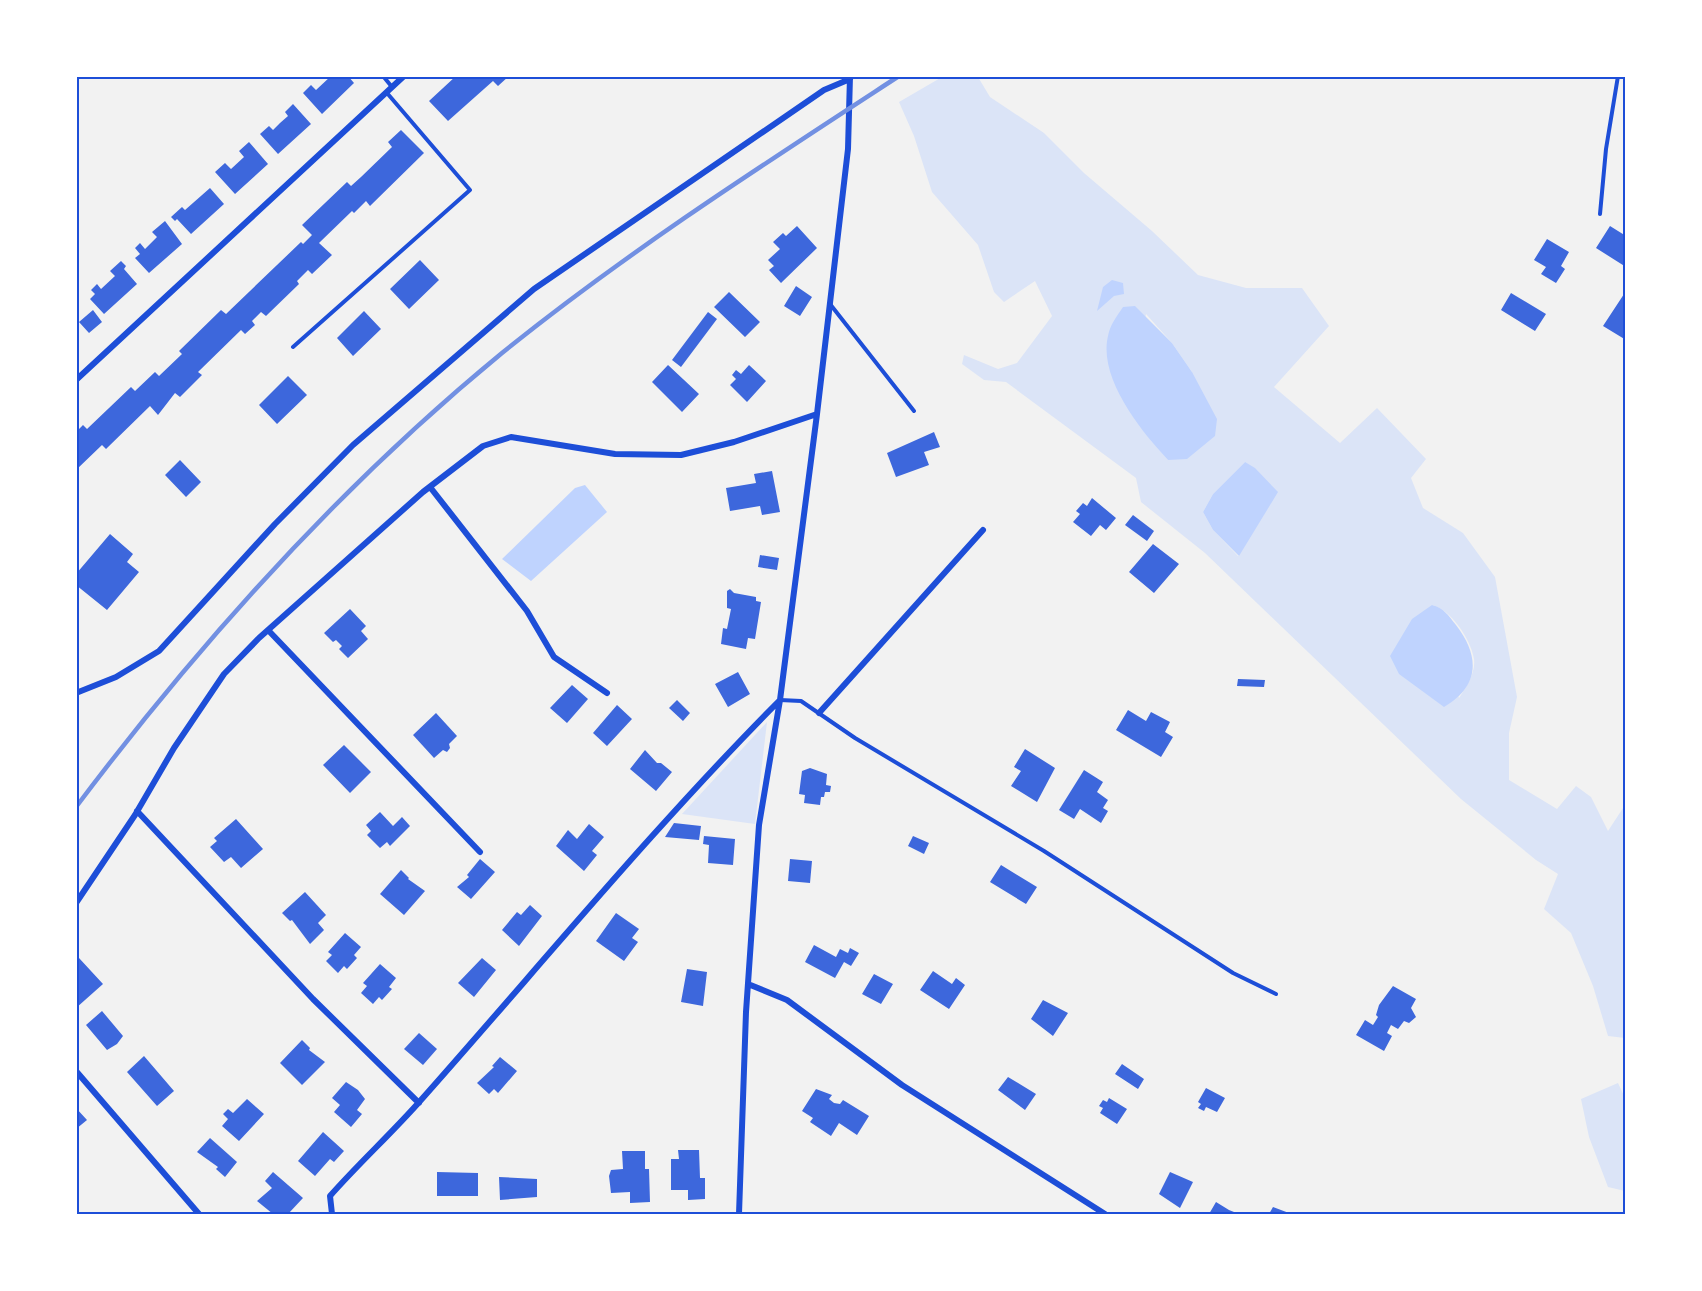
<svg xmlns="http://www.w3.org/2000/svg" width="1702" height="1291" viewBox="0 0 1702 1291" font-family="'Fira Sans Condensed',sans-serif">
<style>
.green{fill:#dbe4f7;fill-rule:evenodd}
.water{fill:#bfd3fe}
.building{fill:#3d67dc}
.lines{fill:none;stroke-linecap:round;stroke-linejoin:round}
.service{stroke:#1d4ed8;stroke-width:4}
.minor{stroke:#1d4ed8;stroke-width:6}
.rail{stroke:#7290e2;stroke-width:4.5}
.neatline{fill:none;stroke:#1d4ed8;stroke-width:2}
</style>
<rect width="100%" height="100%" fill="#f2f2f2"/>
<path class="green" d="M942,77H978L990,97L1044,133L1084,173L1152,231L1198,275L1246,288H1302L1329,326L1274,387L1340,443L1377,408L1426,459L1411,478L1423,508L1463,533L1495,577L1517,697L1509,733V780L1557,809L1576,786L1591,797L1608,831L1625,805V1038L1608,1036L1593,986L1571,933L1544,909L1558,874L1536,860L1461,799L1205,553L1141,502L1136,478L1006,382L984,380L962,364L964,355L998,369L1017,363L1052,316L1035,281L1004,302L994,292L978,245L932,192L914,136L899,102ZM1146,314L1172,343L1192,372L1168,460L1152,442L1129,409ZM1245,462L1239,556H1238L1213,530L1203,512L1213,494ZM1432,605C1450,609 1471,639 1474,659C1476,672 1466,688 1459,698Z
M767,722L755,824L682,814Z
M1618,1083L1625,1098V1191L1608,1187L1589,1137L1581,1099Z"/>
<path class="water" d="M1112,280L1123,283L1124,294L1114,296L1097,311L1103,287Z
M1135,306L1172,343L1192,372L1217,419L1215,436L1187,459L1168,460C1141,431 1098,378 1108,336C1110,325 1117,316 1123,307Z
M1245,462L1255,468L1278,492L1239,556L1213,530L1203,512L1213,494Z
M585,485L607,512L531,581L502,559L575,488Z
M1432,605C1444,608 1448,615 1456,625C1480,656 1480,686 1444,707L1399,674L1390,656L1412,619Z"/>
<path class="building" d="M331,76H348L354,83L322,114L303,93L311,85L316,90Z
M456,76H509L498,86L493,81L448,121L429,101Z
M293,104L311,124L278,154L260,134L269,126L273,130L280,123L288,116L285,112Z
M401,130L424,153L370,206L366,201L354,213L352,211L319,243L332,255L312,274L308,270L297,281L299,284L266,316L261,312L252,321L255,325L245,334L241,330L198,372L202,375L180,397L175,393L158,415L150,406L106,449L102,445L76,470V432L83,425L87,429L131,387L135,391L155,372L159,376L182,354L179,351L221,310L226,314L301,242L303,244L312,235L302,225L347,182L351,186L361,177L392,147L388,142Z
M249,142L268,164L235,194L215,172L225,163L231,169L244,157L239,151Z
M210,188L224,204L191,234L177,219L175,221L171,217L182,207L185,210Z
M165,221L182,244L149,273L135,258L140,254L135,248L140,243L145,249L157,237L152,232Z
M797,226L817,248L781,283L769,270L774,266L768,260L780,249L773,242L783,233L786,236Z
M1610,226L1626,236V267L1596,248Z
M1547,239L1569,252L1561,266L1565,269L1556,283L1541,274L1546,267L1534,260Z
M420,260L439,280L409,309L390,289Z
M121,261L126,266L124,269L137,284L104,314L90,299L95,294L91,290L97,284L101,289L115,276L110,271Z
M796,286L812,297L800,316L784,306Z
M1626,291V340L1603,326Z
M729,292L760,322L745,337L714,307Z
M1511,293L1546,314L1535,331L1501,310Z
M93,310L102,322L89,333L79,322Z
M364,311L381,329L353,356L337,338Z
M708,312L717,319L681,367L672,360Z
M668,365L699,394L682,412L652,382Z
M749,365L766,381L747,402L730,385L736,379L732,375L736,370L741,374Z
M288,376L307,395L277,424L259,405Z
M934,432L940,447L924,452L929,465L896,477L887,453Z
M180,460L201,482L186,497L165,475Z
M772,471L780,512L762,515L760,506L730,511L726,488L756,483L754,474Z
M1092,498L1116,518L1106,530L1100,525L1091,536L1073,522L1080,514L1076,511L1083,503L1087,506Z
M1133,515L1154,531L1147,541L1125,525Z
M110,534L133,554L127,562L139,572L107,610L76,585V574Z
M1153,544L1179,564L1154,593L1129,572Z
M760,555L779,558L777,570L758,567Z
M730,589L734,593L756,597V601L761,602L755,639L748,638L746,649L721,644L723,628L727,629L731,609L727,608V591Z
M350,609L366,626L361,631L368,639L348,658L339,649L342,646L336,640L333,642L324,633Z
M738,672L750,694L728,707L715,684Z
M1238,679L1265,680L1264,687L1237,686Z
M572,685L588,699L567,723L550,708Z
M677,700L690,713L683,721L669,708Z
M617,705L632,719L607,746L593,733Z
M1128,710L1146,721L1151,712L1170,722L1165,732L1173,737L1161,757L1116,730Z
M436,713L457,736L449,744L450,748L447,752L443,750L434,758L413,735Z
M344,745L371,772L350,793L323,765Z
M1025,749L1055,768L1037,802L1011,786L1021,771L1014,767Z
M645,750L657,763H661L672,772L656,791L630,769Z
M810,768L827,774L826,785L831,786L830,792H825L824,797H821L820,805L804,803L805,795L799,794L802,771Z
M1084,770L1103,782L1097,792L1108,800L1103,808L1108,811L1101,823L1080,809L1074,819L1059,810Z
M380,812L393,826L402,817L410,826L390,846L387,842L380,848L367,835L371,831L366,825Z
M236,819L263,849L241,868L231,857L224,862L210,847L217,841L214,838Z
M674,823L701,826L699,840L665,837Z
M589,824L604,837L592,851L597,855L584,871L556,846L568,830L577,839Z
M704,836L735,839L733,865L708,863L709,845L703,844Z
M913,836L929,843L924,854L908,846Z
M480,859L495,872L471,899L457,887L469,877L467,875Z
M790,859L812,861L810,883L788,881Z
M1001,865L1037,887L1026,904L990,882Z
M401,870L409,878L408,879L425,891L404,915L380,894Z
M305,892L326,915L318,923L324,930L310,944L292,920L290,921L282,913Z
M530,905L542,916L519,946L502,930L517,912L521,915Z
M616,913L639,929L632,938L638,942L624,961L596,941Z
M345,933L361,947L354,955L357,958L347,969L344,966L338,973L326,961L332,955L328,952Z
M814,945L836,957L840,949L848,953L850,948L859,953L851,966L844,962L835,978L805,962Z
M79,958L103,984L76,1008V960Z
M482,958L496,970L474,997L458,983Z
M380,964L396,978L389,987L392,989L382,1000L379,997L373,1004L361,993L367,986L363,983Z
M687,969L707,972L703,1006L681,1002Z
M933,971L952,984L956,978L965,985L949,1009L920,990Z
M874,974L893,984L881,1004L862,994Z
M1393,986L1416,999L1411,1008L1416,1017L1409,1023L1404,1021L1398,1029L1391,1025L1387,1033L1392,1036L1384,1051L1356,1035L1365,1020L1373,1025L1378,1017L1376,1015L1379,1005Z
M1043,1000L1068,1013L1053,1036L1031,1019Z
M102,1011L123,1036L117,1044L107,1050L86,1025Z
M419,1033L437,1049L423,1065L404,1049Z
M302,1040L310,1048L309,1050L325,1062L302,1085L280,1063Z
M144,1056L174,1091L157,1106L127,1072Z
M500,1057L517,1071L498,1093L494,1089L489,1094L477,1083L494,1067L492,1066Z
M1122,1064L1144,1079L1138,1089L1115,1074Z
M1008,1077L1036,1094L1025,1110L998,1090Z
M346,1082L358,1090L365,1099L357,1110L362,1114L351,1127L334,1112L340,1105L332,1098Z
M1206,1088L1225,1098L1217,1112L1206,1107L1204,1111L1198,1108L1201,1104L1198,1102Z
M816,1089L832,1095L829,1099L834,1103L840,1104L843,1100L869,1116L857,1135L839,1123L831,1136L810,1122L813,1118L802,1111Z
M1109,1098L1127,1109L1117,1124L1100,1113L1103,1108L1099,1106L1103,1100L1107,1102Z
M247,1099L264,1114L239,1141L222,1126L228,1119L223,1114L228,1109L233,1113Z
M76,1108L87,1120L76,1129Z
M323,1132L344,1151L334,1162L330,1159L315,1176L298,1161Z
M210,1138L237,1162L225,1177L216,1169L218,1167L197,1152Z
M678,1150H699L700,1178H705V1199L688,1200V1190H671V1159H679Z
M622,1151H645V1169H649L650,1202L630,1203V1192L611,1193L609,1176L611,1170L623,1169Z
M273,1172L303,1198L288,1214H273L257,1201L272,1188L265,1181Z
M437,1172L478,1173V1196H437Z
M1170,1172L1193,1182L1180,1208L1159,1194Z
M499,1177L537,1179V1197L500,1200Z
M1216,1202L1229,1210L1239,1214H1209Z
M1273,1207L1289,1213L1294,1212L1295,1214H1269Z"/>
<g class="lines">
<path class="service" d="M383,76L392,87
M1600,214L1606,149L1618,76
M830,304L914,411
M293,347L470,190L387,93
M780,700L801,701L855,738L1044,851L1233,973L1276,994"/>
<path class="minor" d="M76,380L404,76
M430,487L527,611L554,657L607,693
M268,630L480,852
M76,693L116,677L159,651L275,524L353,445L534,289L824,90L850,79
M819,713L983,530
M137,811L313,999L419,1103
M76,903L135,815L174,748L224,674L259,638L423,492L483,446L511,437L615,454L681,455L734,442L817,414
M748,984L787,1000L902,1085L1105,1214
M76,1071L199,1214
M332,1214L330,1196C359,1163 392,1133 421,1100C540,966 653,828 779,701
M739,1214L746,1012L759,825L780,700L817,414L848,149L850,76"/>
<path class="rail" d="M76,807C201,641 341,485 502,353C627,252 764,164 899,76"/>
</g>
<rect width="1702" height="1291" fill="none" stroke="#ffffff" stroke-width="156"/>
<rect x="78" y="78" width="1546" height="1135" class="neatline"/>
</svg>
